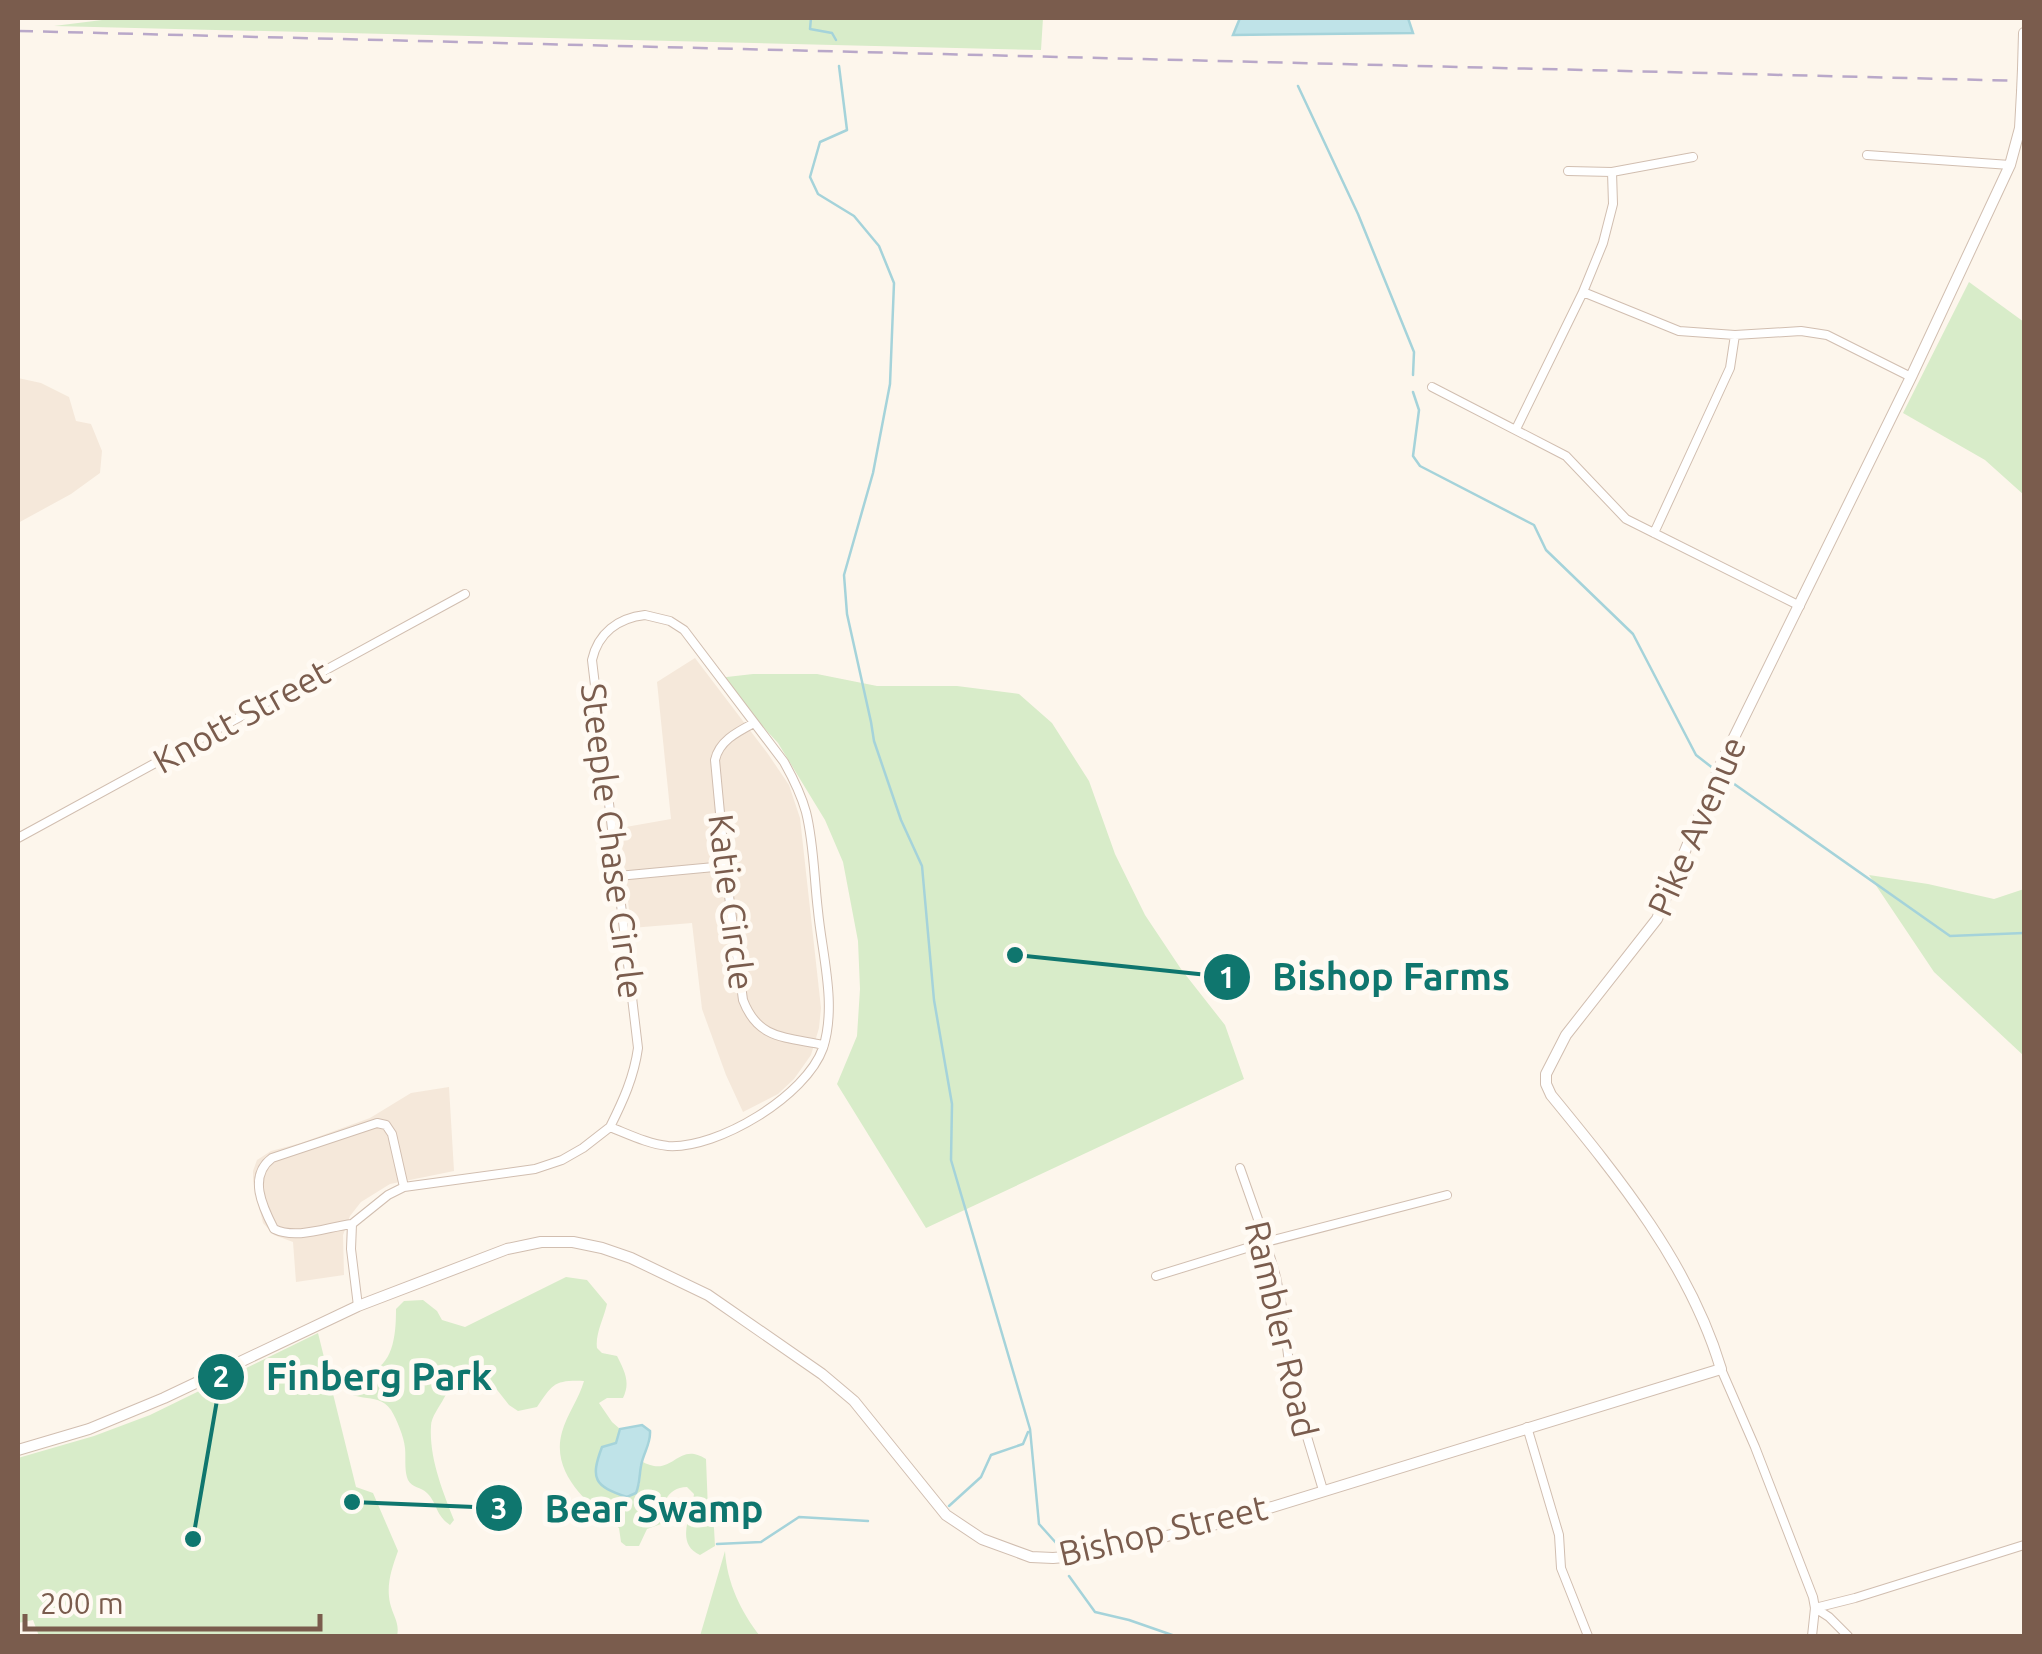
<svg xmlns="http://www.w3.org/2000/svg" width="2042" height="1654" viewBox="0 0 2042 1654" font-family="Ubuntu,sans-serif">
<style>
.residential{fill:#f5e8da}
.green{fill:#d8ecc9}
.water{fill:#bfe3e8;stroke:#a5d3da;stroke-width:2.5}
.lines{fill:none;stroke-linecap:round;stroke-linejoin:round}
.stream{stroke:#a5d3da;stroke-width:2.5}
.minor-casing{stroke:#d1beb0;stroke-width:10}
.tertiary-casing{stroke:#d1beb0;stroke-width:12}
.minor{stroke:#fff;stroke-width:8}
.tertiary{stroke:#fff;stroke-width:10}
.rail{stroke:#b9a8c9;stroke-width:2.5;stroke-dasharray:15 10;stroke-linecap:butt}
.tertiary-bridge-casing{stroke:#d1beb0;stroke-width:12;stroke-linecap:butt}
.tertiary-bridge{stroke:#fff;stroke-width:10}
.labels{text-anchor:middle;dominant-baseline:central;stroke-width:10;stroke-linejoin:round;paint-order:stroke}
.street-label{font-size:35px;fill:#7a5c4d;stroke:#fffaf3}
.leader{fill:none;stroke:#0f766e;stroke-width:4}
.callout-dot{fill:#0f766e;stroke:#fffaf3;stroke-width:4}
.mark-label{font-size:30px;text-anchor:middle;font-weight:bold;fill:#fff}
.callout-label{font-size:38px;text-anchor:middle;font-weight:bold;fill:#0f766e;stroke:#fffaf3;stroke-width:10;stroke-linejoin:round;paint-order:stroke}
</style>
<rect width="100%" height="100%" fill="#fdf6ec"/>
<path class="residential" d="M18,378L41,383L69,397L76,421L91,424L102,451L100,473L71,494L18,523Z
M695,658L768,754L789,785L800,818L821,1008L819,1028L811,1055L794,1079L778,1094L743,1112L726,1075L702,1009L692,923L631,928L620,828L671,819L657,682Z
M449,1087L454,1171L390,1184L361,1202L350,1216L343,1235L344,1275L296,1282L293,1242L274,1235L263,1223L253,1181V1171L257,1160L271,1151L301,1143L370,1118L411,1093Z"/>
<path class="green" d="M118,18H1043L1041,50L54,26Z
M1969,282L2024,322V495L1985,460L1903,413Z
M753,674H817L877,686H957L1019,694L1052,723L1089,781L1115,854L1145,915L1181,969L1225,1025L1244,1079L926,1228L837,1084L857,1036L860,989L858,941L843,862L825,820L778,743L718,678Z
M1869,875L1928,884L1994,899L2024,889V1056L1934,972Z
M566,1277L587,1280L607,1304C604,1318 595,1334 597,1348L602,1353L617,1356C624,1370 631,1382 623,1398H607L599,1403L612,1422L620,1429L616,1443L636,1493L640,1483L641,1461C674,1480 676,1440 706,1459L708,1510L714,1528L715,1546L700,1555C674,1543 692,1514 694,1494L687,1487C666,1487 661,1507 661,1524L647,1529L639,1546H626L621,1542L619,1528C590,1506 550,1474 562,1432C567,1414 579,1399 584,1381C554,1380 553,1384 537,1407L518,1411L509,1405L483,1372C464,1373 453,1382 444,1398C440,1406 431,1417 431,1426C429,1458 443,1492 454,1520L450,1525C435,1515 438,1504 427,1493C421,1487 412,1488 408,1480C404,1471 406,1457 405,1448C404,1437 397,1420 391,1410C377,1389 348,1407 340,1381L346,1373C354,1372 365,1373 372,1371C395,1362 396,1329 396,1309L404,1301L423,1300L437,1311L442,1320L465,1327Z
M318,1333L356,1487L373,1493L398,1551C392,1568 386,1584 390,1603C393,1616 400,1623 397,1636H39L33,1620L18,1623V1458L94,1436L150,1415Z
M725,1551C727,1583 741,1612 760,1636H700Z"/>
<path class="water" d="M1240,18H1408L1413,33L1233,35Z
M642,1425L650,1431C651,1444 643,1453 641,1466C639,1477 640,1483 636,1493L627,1497C594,1486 590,1479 602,1447L616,1443L620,1429Z"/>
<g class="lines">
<path class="stream" d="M811,18L810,29L832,33L836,40
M839,66L847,130L820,142L810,177L818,194L854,216L879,246L894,283L890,384L873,473L844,575L847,614L871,722L874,741L901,820L922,866L934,1000L952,1104L951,1160L1030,1429L1039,1524L1057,1544
M1298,86L1358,214L1414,352L1413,375
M1413,392L1419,410L1413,456L1420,466L1534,525L1546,550L1633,634L1696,755L1714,769
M1720,774L1950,936L2024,933
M949,1506L981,1477L991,1455L1023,1444L1028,1432
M717,1544L761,1542L799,1517L868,1521
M1069,1576L1095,1612L1129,1620L1175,1636"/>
<defs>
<path id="minor" d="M1867,155L2010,165
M1568,171L1612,172L1693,157
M1583,292L1679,331L1735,335L1801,331L1827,335L1911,377
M1432,387L1566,456L1626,519L1800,606
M1516,429L1583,292L1603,243L1613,204L1612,172
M1654,533L1730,368L1735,335
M645,615L670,621L684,630L784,762C793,778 801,794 806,812C814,844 814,878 818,911C822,954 837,1005 823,1048C806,1096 718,1149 668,1146C648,1144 628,1134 610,1127C623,1101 634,1077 638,1048L592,660C598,633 618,618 645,615Z
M754,723C737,732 719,741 715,760L725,866L743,1000C758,1040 786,1037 824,1045
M18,838L465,594
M618,876L725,866
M1240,1168L1266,1242L1276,1277L1282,1307L1292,1387L1323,1490
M352,1224C327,1227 297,1240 274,1229C262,1206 248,1176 272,1158L377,1123L386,1125L392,1134L404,1187
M1156,1276L1266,1242L1447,1195
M358,1306L351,1249L352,1224L388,1195L404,1187L535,1169L562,1160L583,1148L610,1127
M1721,1369L1755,1447L1813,1597L1815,1608L1812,1636
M1527,1427L1559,1535L1561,1568L1588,1636
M1815,1608L1855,1598L2024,1545
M1815,1608L1829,1617L1848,1636"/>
<path id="tertiary" d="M2023,69L2024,33
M18,1450L89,1429L164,1398L358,1306L507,1249L541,1242H573L602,1248L631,1258L708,1295L822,1374L854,1401L946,1515L982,1539L1031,1557L1053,1558L1088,1555L1217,1524L1721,1369C1690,1265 1619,1178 1551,1095L1546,1084V1074L1566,1035L1657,919L1720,766L1911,377L2010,165L2020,128L2022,92"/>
</defs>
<use href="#minor" class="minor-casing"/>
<use href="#tertiary" class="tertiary-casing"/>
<use href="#minor" class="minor"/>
<use href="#tertiary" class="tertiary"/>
<path class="rail" d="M18,31L2024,81"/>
<defs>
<path id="tertiary-bridge" d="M2022,92L2023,69"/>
</defs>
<use href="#tertiary-bridge" class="tertiary-bridge-casing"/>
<use href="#tertiary-bridge" class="tertiary-bridge"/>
</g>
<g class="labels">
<g class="street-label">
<text transform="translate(241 716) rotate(-29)">Knott Street</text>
<text transform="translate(1696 826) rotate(-66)">Pike Avenue</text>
<text transform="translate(613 841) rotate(83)">Steeple Chase Circle</text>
<text transform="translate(732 902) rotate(83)">Katie Circle</text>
<text transform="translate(1282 1329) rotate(77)">Rambler Road</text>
<text transform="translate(1163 1530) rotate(-13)">Bishop Street</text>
</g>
</g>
<path class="leader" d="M1015 955L1227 977M193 1539L221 1377M352 1502L499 1508"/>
<g class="callout-dot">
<circle cx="1015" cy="955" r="10"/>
<circle cx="193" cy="1539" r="10"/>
<circle cx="352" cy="1502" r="10"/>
<circle cx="1227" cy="977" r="25"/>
<circle cx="221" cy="1377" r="25"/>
<circle cx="499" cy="1508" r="25"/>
</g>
<g class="mark-label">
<text x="1227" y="988">1</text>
<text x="221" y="1387">2</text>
<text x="499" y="1519">3</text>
</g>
<g class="callout-label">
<text x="1391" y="990">Bishop Farms</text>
<text x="379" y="1390">Finberg Park</text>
<text x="654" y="1522">Bear Swamp</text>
</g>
<rect width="2042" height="1654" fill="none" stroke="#7a5c4d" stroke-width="40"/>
<path d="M25 1614v15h295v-15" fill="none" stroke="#7a5c4d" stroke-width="5"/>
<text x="40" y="1614" font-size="30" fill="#7a5c4d" stroke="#fffaf3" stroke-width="8" paint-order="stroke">200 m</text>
</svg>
